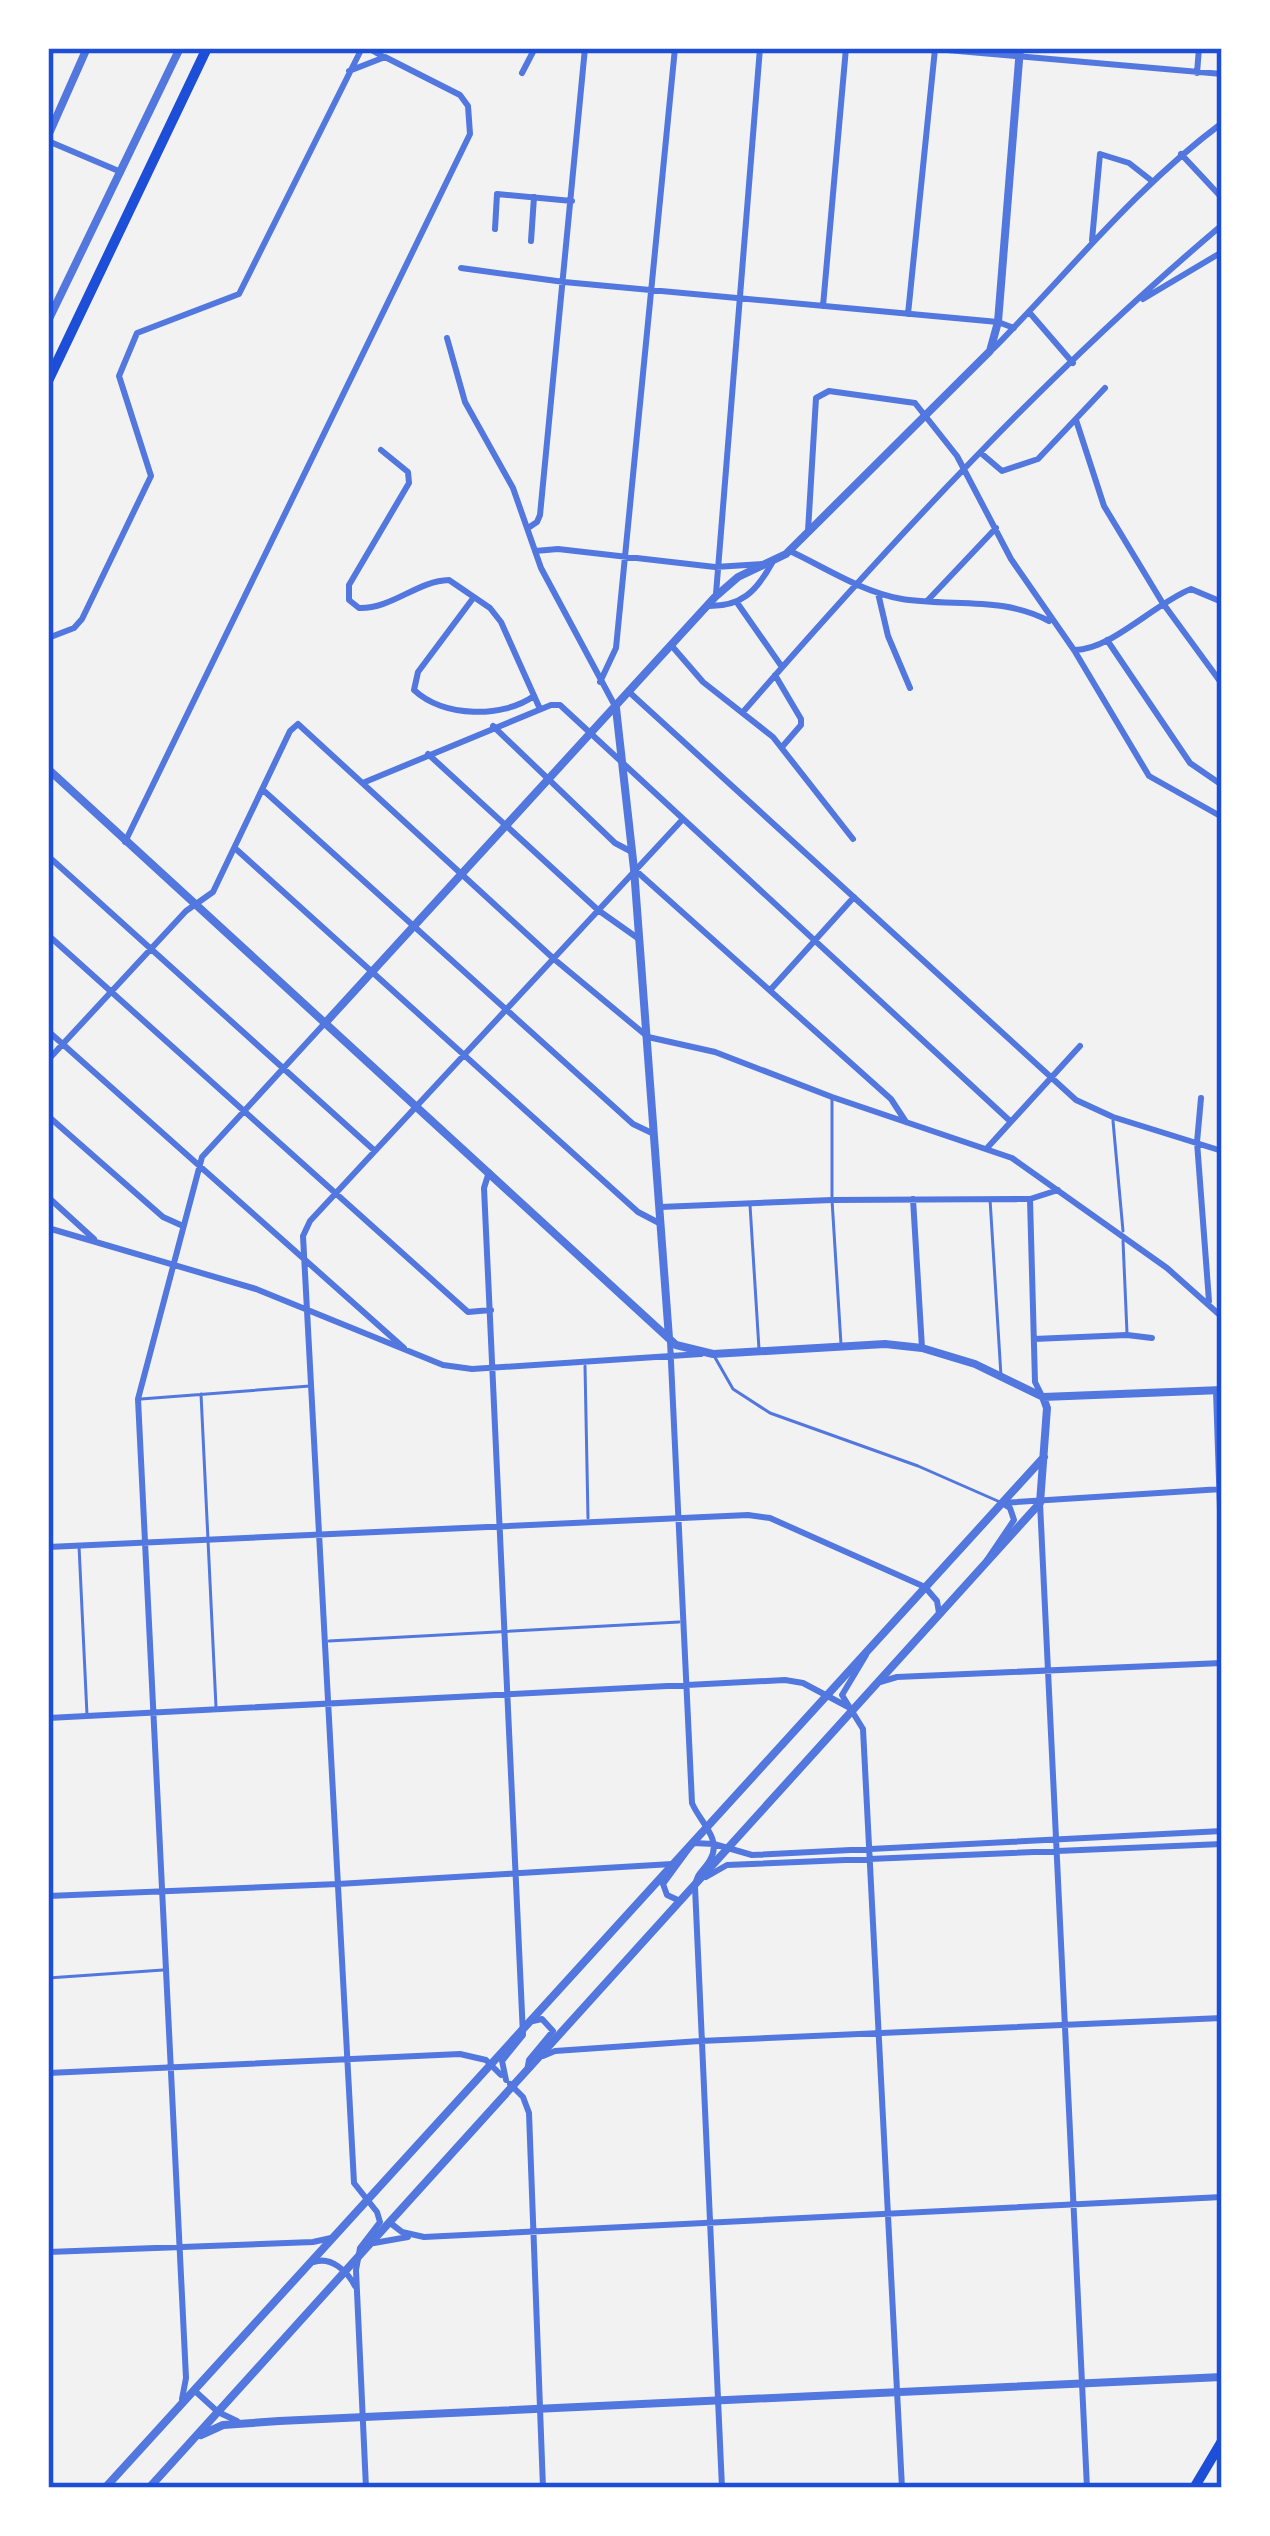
<svg xmlns="http://www.w3.org/2000/svg" width="1270" height="2536" viewBox="0 0 1270 2536" font-family="Jost,sans-serif">
<style>
.lines{fill:none;stroke-linecap:round;stroke-linejoin:round}
.service{stroke:#5277de;stroke-width:3}
.minor{stroke:#5277de;stroke-width:6}
.tertiary{stroke:#5277de;stroke-width:8}
.primary{stroke:#1d4ed8;stroke-width:10}
.trunk{stroke:#1d4ed8;stroke-width:10}
.neatline{fill:none;stroke:#1d4ed8;stroke-width:4.5}
</style>
<rect width="100%" height="100%" fill="#f2f2f2"/>
<g class="lines">
<path class="service" d="M832,1097V1200L841,1344
M1113,1121L1123,1231
M990,1199L1001,1376
M750,1205L759,1349
M1123,1241L1127,1333
M713,1354L733,1389L770,1413L918,1466L1000,1502
M585,1366L588,1518
M201,1394L216,1707
M141,1399L310,1386
M79,1546L87,1715
M329,1641L679,1622
M48,1978L163,1970"/>
<path class="minor" d="M368,48L382,56
M924,48L1222,74
M522,73L535,48
M1197,73L1199,48
M48,141L121,172
M1181,154L1222,198
M495,229L497,194L572,201
M1092,240L1100,154L1129,163L1152,181
M531,241L534,197
M461,268L564,282L998,322L1014,328
M1143,299L1222,252
M823,306L846,48
M1029,312L1073,363
M908,314L935,49
M447,338L465,402L513,488L541,568L615,706
M993,349C1069,272 1135,188 1222,123
M1076,420L1104,506L1162,602L1222,684
M381,450L408,472L409,483L349,585V600L359,608C392,609 417,581 449,580L490,608L501,622L540,709
M982,454L1002,471L1038,459L1105,388
M528,528L537,522L540,515L585,48
M808,531L816,398L829,391L915,403L957,456L1011,559L1074,650L1149,776L1222,817
M535,551L558,549L715,567L763,564
M790,551C826,568 862,592 902,599C953,607 1002,596 1049,621
M878,593L888,636L910,688
M716,594L760,48
M474,597L418,672L414,690C444,718 503,718 534,696
M928,600L996,528
M738,604L782,667
M707,606C741,607 756,592 772,563
M48,638L74,628L82,619L151,476L119,376L137,333L239,294L362,48
M1107,640L1190,763L1222,785
M671,645L703,682L773,737L853,839
M1074,650C1110,651 1155,603 1191,589L1222,602
M775,675L801,719V725L782,747
M600,682L616,648L675,48
M628,691L1076,1100L1113,1117L1222,1151
M743,712C892,541 1048,372 1222,225
M493,726L615,843L632,852
M428,754L598,910L639,939
M365,782L551,705H560L1010,1121
M263,790L633,1124L654,1134
M125,842L470,134L468,106L460,95L385,57L349,71
M237,850L638,1212L661,1224
M48,856L375,1151
M634,869L891,1099L906,1122
M48,935L468,1312L491,1310
M772,988L854,897
M48,1031L404,1348
M48,1060L186,911L213,892L290,731L298,724L554,959L648,1037L715,1052L832,1097L1012,1158L1167,1268L1222,1317
M1201,1098L1197,1142L1209,1301
M48,1116L163,1217L183,1226
M988,1147L1080,1046
M489,1172L484,1188L523,2035L502,2061L506,2080
M48,1197L94,1239
M913,1199L922,1348
M1030,1199L1035,1382L1041,1394
M660,1207L832,1200L1030,1199L1058,1190
M48,1228L256,1289L443,1365L472,1369L701,1354
M1034,1339L1127,1335L1152,1338
M670,1341L692,1803C699,1821 723,1839 710,1860C703,1872 697,1872 695,1887L722,2488
M1216,1391L1222,1568
M1002,1503L1222,1489
M1040,1503L1087,2488
M48,1547L748,1515L770,1518L925,1587L937,1601L939,1613
M987,1560L1014,1520L1010,1508L1002,1503
M866,1655L842,1695L863,1729L902,2488
M880,1682L897,1677L1222,1663
M48,1718L785,1680L803,1683L852,1709
M706,1877L727,1865L1222,1844
M48,1896L338,1884L672,1864
M680,1901L667,1895L663,1884L693,1843L714,1844L752,1855L1222,1831
M543,2056L555,2051L700,2041L1222,2018
M527,2071L529,2060L553,2031L542,2019L533,2021
M48,2073L460,2054L486,2060L501,2075
M510,2084L523,2097L529,2113L543,2488
M389,2222L402,2232L424,2237L1222,2197
M374,2243L408,2237
M48,2252L313,2242L331,2238
M314,2262C331,2256 347,2271 355,2286
M195,2391L218,2412L237,2421
M182,2399L186,2378L138,1399L202,1157L324,1024
M366,2488L356,2270L360,2248L380,2222L377,2212L354,2183L303,1236L310,1221L683,819"/>
<path class="tertiary" d="M48,136L87,48
M48,321L180,48
M616,708L634,869L669,1338
M48,769L676,1345L713,1354L885,1344L922,1348L975,1364L1043,1397L1222,1390
M327,1021L715,597L738,577L786,554L990,351L998,322L1020,48
M201,2435L223,2425L279,2421L1222,2377
M105,2488L1044,1457
M149,2488L1040,1503L1047,1408L1043,1397"/>
<path class="primary" d="M1194,2488L1222,2441"/>
<path class="trunk" d="M48,381L207,48"/>
</g>
<rect width="1270" height="2536" fill="none" stroke="#ffffff" stroke-width="102"/>
<rect x="51" y="51" width="1168" height="2434" class="neatline"/>
</svg>
